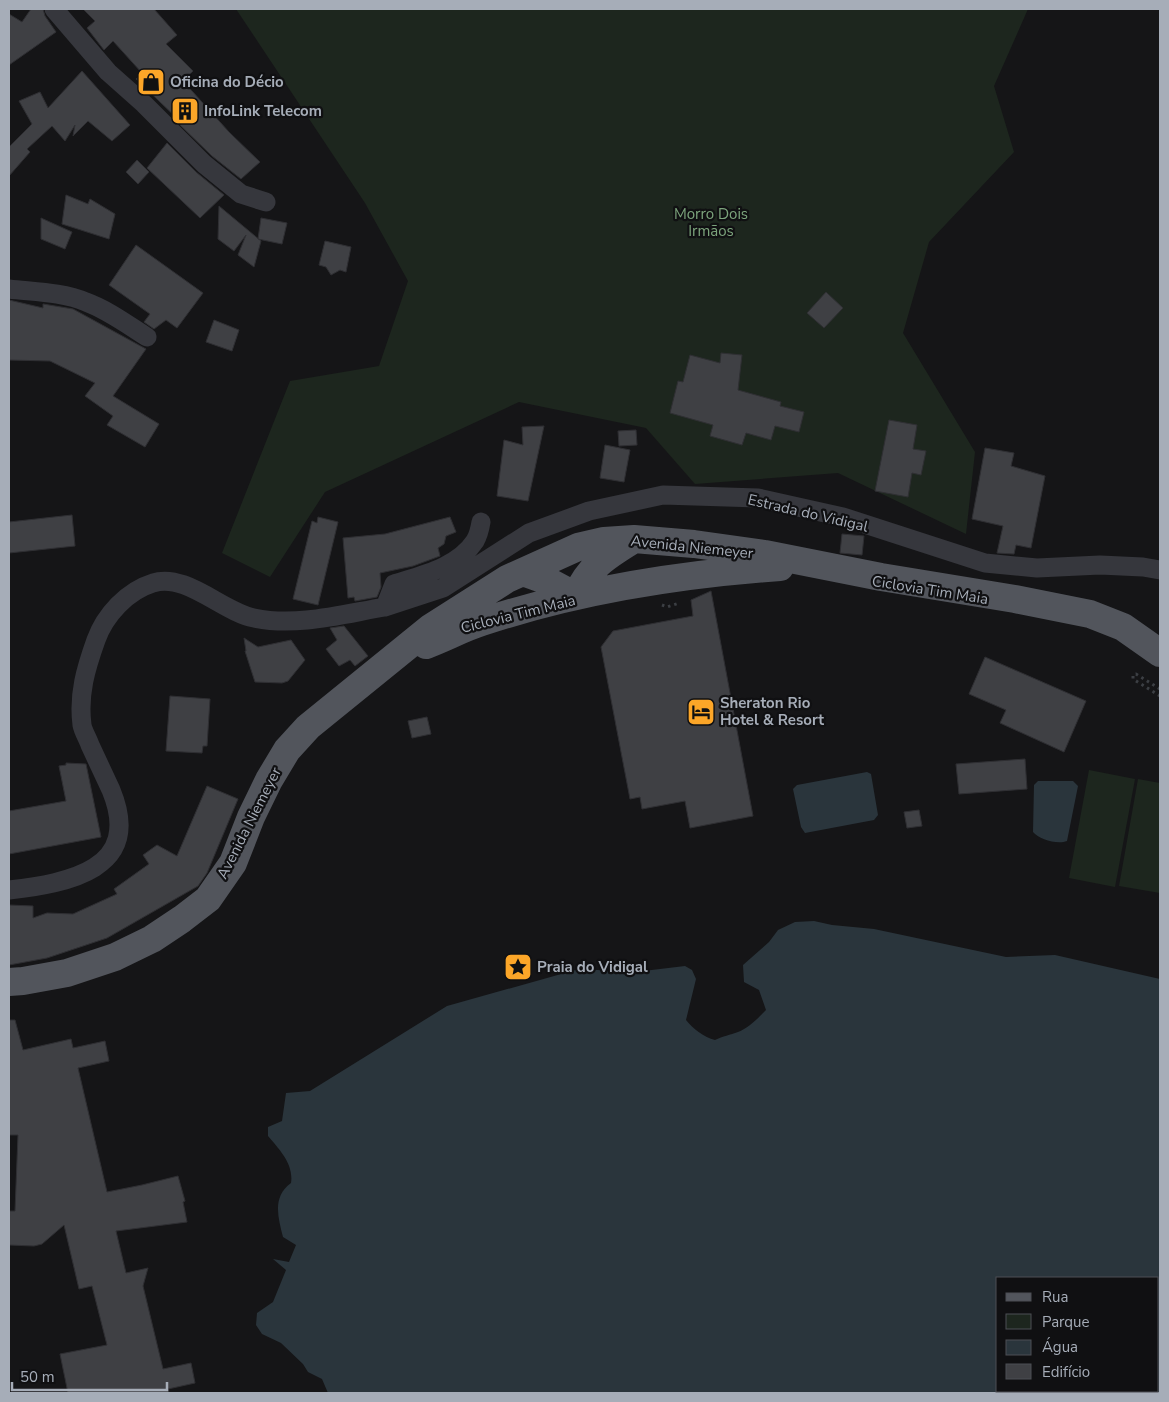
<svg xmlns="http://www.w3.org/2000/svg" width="1169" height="1402" viewBox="0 0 1169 1402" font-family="'Nunito Sans',sans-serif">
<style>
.green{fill:#1d261e}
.water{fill:#2a353c;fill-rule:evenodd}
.building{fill:#3f4044;stroke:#2f2f33}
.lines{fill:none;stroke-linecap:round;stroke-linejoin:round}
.path{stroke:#3c3f44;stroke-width:3;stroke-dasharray:2.5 4;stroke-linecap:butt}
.minor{stroke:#36373d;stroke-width:19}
.primary{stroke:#52555c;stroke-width:28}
.labels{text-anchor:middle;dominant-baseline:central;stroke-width:4.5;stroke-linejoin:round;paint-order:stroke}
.poi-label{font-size:15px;font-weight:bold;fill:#a6adb8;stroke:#101012;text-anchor:start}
.park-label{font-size:15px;fill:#7ca47c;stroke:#101012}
.street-label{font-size:15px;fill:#a6adb8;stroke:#101012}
</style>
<rect width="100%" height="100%" fill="#151517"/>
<path class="green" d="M236,9H1028L994,86L1014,152L929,242L903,333L975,452L966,534L838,473L695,484L646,428L519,402L325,492L270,577L222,553L290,381L379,366L408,281L365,203Z
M1089,770L1135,779L1115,887L1069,878Z
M1138,779L1160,783V893L1119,886Z"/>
<path class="water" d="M867,772L871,774L878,815L874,820L805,833L801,827L793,789L797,785Z
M1038,781H1073L1078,786L1067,841C1057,845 1039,839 1033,832L1034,785Z
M814,921L832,925L874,929L1006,957L1055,955L1160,979V1393H328L322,1379L308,1372L303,1364L281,1343L262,1334L256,1325L257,1313L273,1302L286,1270L273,1259L289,1262L296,1245L283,1237C278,1217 272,1197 291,1183C294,1164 279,1149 268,1136V1127L282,1121L286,1093L310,1091L447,1006L579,969L635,972L685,966L692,970L696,979L686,1020C693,1029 704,1037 715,1040C723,1036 730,1035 738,1032C749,1028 758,1018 766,1010L759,990L744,982L743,965L769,942L778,930L795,922ZM998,1278H1158V1391H998Z"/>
<path class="building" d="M31,9H43L45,16L56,32L9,65V14L22,22Z
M83,9H154L177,35L166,44L193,71L183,81L229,132L260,162L241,179L212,156L180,125L182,123L136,79L142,73L113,41L104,50L87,28L95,21Z
M82,71L130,125L112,141L88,121L73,136L75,125L65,141L52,126L27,149L30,152L9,176V147L32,124L19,101L40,92L48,108Z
M167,143L196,172L224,195L200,218L147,168Z
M137,160L149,172L138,184L126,172Z
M66,195L88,204L90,199L115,214L109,239L62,224Z
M219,206L261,241L254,267L238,255L246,235L234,251L218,239Z
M41,218L72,232L65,249L41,239Z
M261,218L287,223L282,244L258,239Z
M325,241L351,247L346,272L340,270L331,275L326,267L319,265Z
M136,245L203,293L177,328L166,320L154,329L144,322L150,314L109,285Z
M826,292L843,308L824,328L807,313Z
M9,300L43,308V304L73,309L146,349L113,396L159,424L145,447L107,425L113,416L85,396L95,383L50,361L9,360Z
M214,320L239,330L232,351L206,342Z
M721,353L742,355L738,390L781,402L780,406L804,412L799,432L775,426L771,440L746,433L742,445L710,436L713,425L670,413L678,381L683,382L690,355L720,363Z
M889,420L917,425L913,449L926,451L921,475L912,473L908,497L875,491Z
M544,426L528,501L497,496L504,440L523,445L522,427Z
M636,430L637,445L619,446L618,431Z
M605,445L630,450L624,482L600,478Z
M985,448L1014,453L1011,466L1045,476L1031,548L1016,545L1014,554L997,553L1003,526L972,519Z
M72,515L75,546L9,553V522Z
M318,517L338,522L318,605L293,599L312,521L317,523Z
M450,517L456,532L446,536L444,544L438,548L440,556L413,566L380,573L381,587L377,597L355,601L354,597L348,598L343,538L385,534Z
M842,534L864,536L862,555L840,553Z
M711,591L753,816L690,828L685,801L642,809L640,797L630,799L601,647L613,631L693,616L691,600Z
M344,626L368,656L355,666L350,660L339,666L326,649L337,640L330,628Z
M244,638L258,647L291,640L305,660L288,681L282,683L255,682L245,651H246Z
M985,657L1086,701L1064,752L1000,723L1006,710L969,694Z
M170,696L210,699L207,746H203L202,753L166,751Z
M427,717L431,734L412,738L408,721Z
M1025,759L1027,789L959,794L956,764Z
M66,763L86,764L101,837L9,854V811L66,801L59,766L66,765Z
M207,786L238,799L207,873L198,886L107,938L47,958L9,965V905L33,906V918L47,913L73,914L117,894L114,889L149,864L143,855L157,845L177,856Z
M919,810L922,826L907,828L904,812Z
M9,1020H15L23,1050L71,1039L73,1048L105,1041L109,1061L78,1068L107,1192L142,1185L178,1176L185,1201L183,1202L187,1222L116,1231L126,1273L148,1268L143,1286L163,1369L191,1363L195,1383L168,1389L169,1393H68L60,1354L107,1345L92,1286L79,1289L64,1225L42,1244L34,1246L9,1245V1211H15L18,1135H9Z"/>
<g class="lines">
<path class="path" d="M662,605L667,607L679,603
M1160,689L1136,674L1133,675V679L1160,696"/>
<path class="minor" d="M54,9L108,72L144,104L204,164L241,194L266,202
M9,289C34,292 62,292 86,302C108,310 128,325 147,337
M385,607L443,588L529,533L589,511L663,495L758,498L843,517L985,563L1037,568L1100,565L1143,567L1160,570
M9,890C68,883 144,870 111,790C104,775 97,760 90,745C88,739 83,731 82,725C78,694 86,668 96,640C105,615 127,591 153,583C185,572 223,612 254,618C297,627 343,614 385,607L394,584C423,575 458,567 475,541C478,536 480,528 481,522"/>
<path class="primary" d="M523,572L548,581L576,596C589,567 605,557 631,541
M426,645C445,638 463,628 482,622C575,591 683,574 780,567
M9,982L23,981L67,973L115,957L152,939L182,919L208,899L233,863L251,817L269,780L287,750L308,727L430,628L507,579L578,547L604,541L634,539L694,544L765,554L881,577L1015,599L1090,614L1123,627L1160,653"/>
</g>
<defs>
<symbol id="shop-square" viewBox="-11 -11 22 22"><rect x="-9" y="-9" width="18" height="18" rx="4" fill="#fca628" stroke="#101012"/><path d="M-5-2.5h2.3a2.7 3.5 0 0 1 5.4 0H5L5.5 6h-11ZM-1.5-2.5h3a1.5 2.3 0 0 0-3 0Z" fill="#111"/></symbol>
<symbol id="building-square" viewBox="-11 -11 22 22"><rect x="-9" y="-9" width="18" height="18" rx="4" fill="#fca628" stroke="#101012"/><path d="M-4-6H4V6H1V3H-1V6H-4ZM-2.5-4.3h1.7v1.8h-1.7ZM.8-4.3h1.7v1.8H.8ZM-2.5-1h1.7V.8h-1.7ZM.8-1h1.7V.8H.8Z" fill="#111"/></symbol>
<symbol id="hotel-square" viewBox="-11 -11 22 22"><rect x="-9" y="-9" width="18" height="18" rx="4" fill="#fca628" stroke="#101012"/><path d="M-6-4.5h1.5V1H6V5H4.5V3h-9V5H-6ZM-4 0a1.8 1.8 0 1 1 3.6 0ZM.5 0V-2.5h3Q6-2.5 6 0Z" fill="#111"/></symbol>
<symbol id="sight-square" viewBox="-11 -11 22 22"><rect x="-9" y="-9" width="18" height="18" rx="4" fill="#fca628" stroke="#101012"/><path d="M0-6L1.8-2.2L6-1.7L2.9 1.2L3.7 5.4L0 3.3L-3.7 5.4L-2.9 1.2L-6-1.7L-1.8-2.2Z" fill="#111"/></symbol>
</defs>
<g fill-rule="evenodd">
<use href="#shop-square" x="135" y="66" width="32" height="32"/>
<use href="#building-square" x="169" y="95" width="32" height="32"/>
<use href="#hotel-square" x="685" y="696" width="32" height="32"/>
<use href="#sight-square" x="502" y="951" width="32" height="32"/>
</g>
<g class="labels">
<g class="poi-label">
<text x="170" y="82">Oficina do Décio</text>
<text x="204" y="111">InfoLink Telecom</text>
<text x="720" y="703">Sheraton Rio<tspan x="720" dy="17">Hotel &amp; Resort</tspan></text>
<text x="537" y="967">Praia do Vidigal</text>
</g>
<g class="park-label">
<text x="711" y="214">Morro Dois<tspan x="711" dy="17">Irmãos</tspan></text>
</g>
<g class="street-label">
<text transform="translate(808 513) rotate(13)">Estrada do Vidigal</text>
<text transform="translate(692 547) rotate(6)">Avenida Niemeyer</text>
<text transform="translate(930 590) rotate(9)">Ciclovia Tim Maia</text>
<text transform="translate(518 614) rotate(-14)">Ciclovia Tim Maia</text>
<text transform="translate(249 823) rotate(-63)">Avenida Niemeyer</text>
</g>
</g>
<rect width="1169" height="1402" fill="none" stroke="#a6adb8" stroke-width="20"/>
<rect x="996" y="1277" width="162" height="115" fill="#101012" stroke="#4c4f54"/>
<rect x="1006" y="1293" width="25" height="8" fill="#52555c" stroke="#4c4f54"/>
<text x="1042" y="1302" font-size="15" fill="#a6adb8">Rua</text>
<rect x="1006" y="1314" width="25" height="15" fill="#1d261e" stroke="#4c4f54"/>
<text x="1042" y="1327" font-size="15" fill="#a6adb8">Parque</text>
<rect x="1006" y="1340" width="25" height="15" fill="#2a353c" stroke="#4c4f54"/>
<text x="1042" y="1352" font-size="15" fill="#a6adb8">Água</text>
<rect x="1006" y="1364" width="25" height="15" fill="#3f4044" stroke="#4c4f54"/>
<text x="1042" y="1377" font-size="15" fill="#a6adb8">Edifício</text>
<path d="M12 1382v8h155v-8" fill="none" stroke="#a6adb8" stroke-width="2.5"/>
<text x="20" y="1382" font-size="15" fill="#a6adb8" stroke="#101012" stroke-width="4" paint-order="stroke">50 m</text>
</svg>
